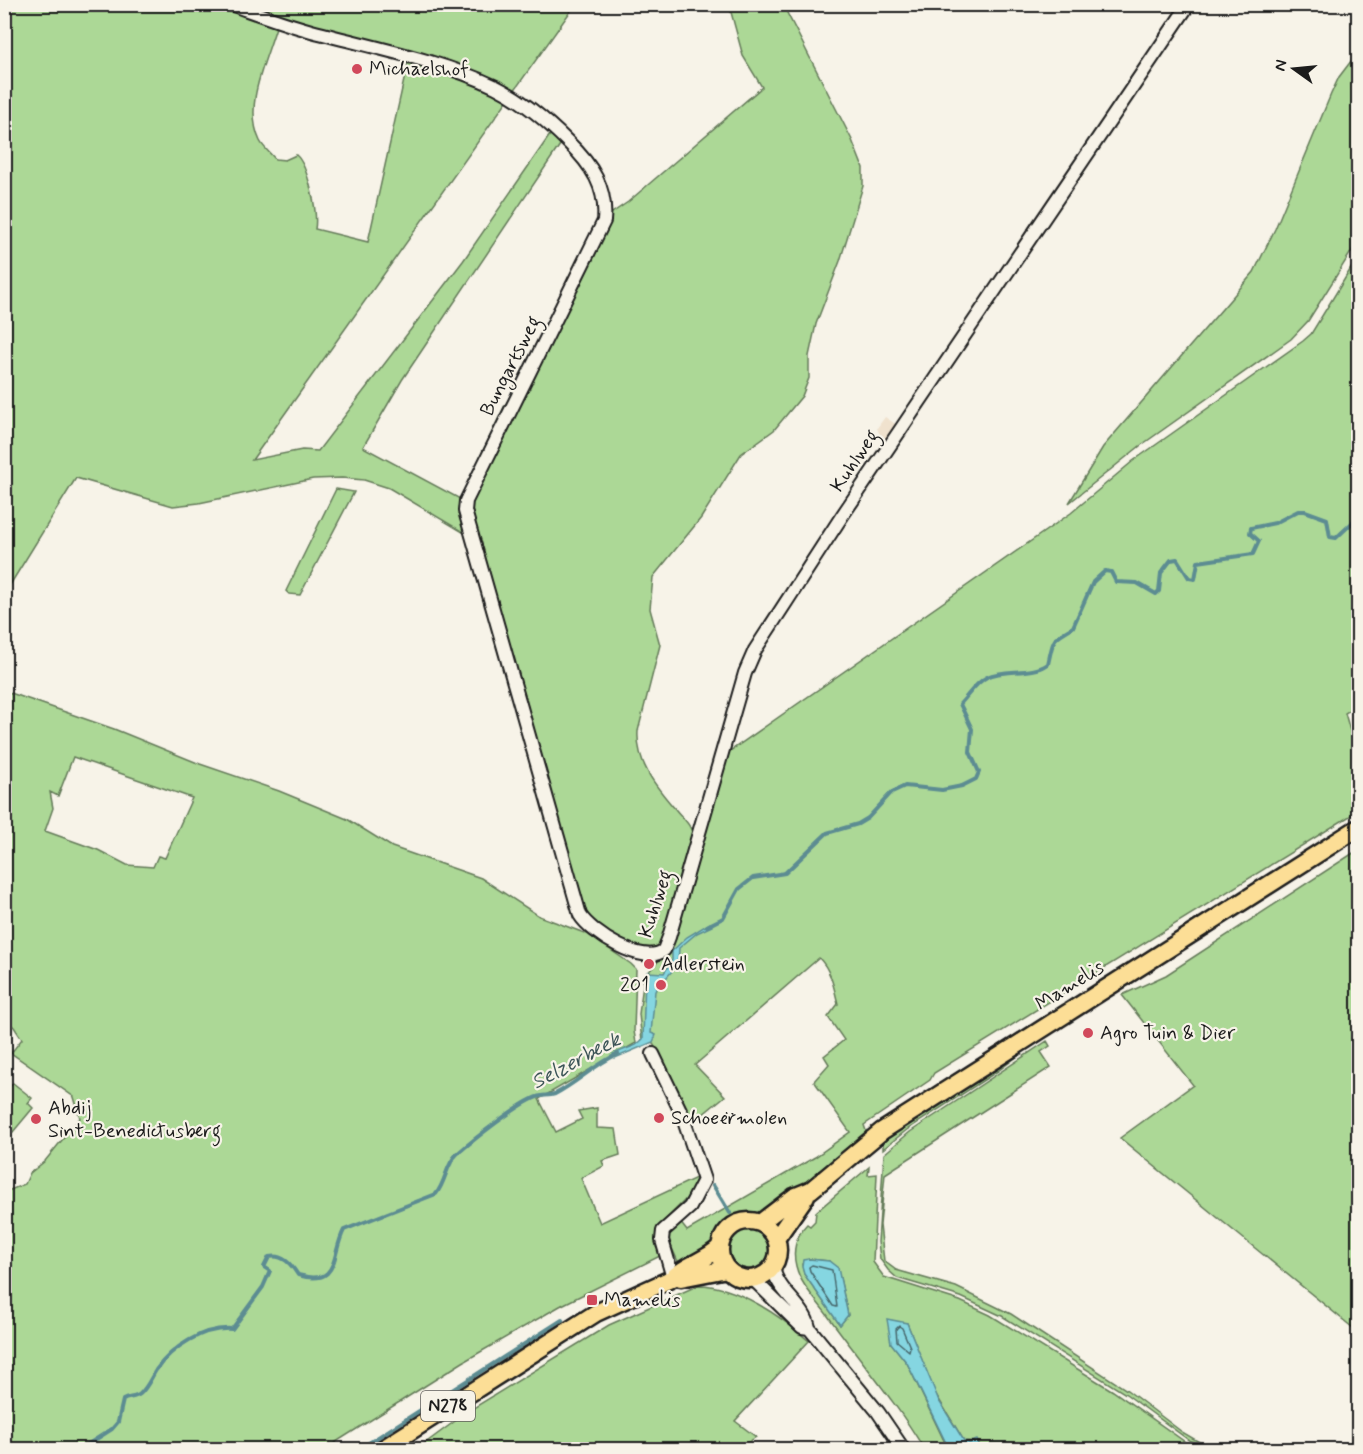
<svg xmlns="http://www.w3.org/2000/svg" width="1363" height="1454" viewBox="0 0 1363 1454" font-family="Mynerve,sans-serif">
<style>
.built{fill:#f0e2ce}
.green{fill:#acd896;stroke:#647a59;stroke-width:1.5;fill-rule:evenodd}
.water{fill:#85d6e1;stroke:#5b8c92;stroke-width:1.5}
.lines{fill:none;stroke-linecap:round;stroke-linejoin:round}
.shore{stroke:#46666b;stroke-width:1.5}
.stream{stroke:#5b8c92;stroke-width:4}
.minor-casing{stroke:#1c1c1c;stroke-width:16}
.major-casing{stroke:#1c1c1c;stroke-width:21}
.minor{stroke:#f7f3e8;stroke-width:12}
.major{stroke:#fcde96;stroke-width:16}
.poi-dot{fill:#d1495b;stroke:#f7f3e8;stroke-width:2}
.labels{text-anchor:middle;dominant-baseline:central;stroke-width:4.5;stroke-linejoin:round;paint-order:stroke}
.shield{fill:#f7f3e8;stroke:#5e5c59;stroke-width:1.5}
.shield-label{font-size:18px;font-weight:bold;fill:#1c1c1c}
.poi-label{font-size:20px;fill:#1c1c1c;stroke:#f7f3e8;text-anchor:start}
.street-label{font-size:20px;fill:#1c1c1c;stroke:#f7f3e8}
.water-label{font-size:21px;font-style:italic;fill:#3c5457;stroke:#f7f3e8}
</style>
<rect width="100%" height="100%" fill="#f7f3e8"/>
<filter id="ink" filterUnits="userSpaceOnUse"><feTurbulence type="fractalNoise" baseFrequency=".0167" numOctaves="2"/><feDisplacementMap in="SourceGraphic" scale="12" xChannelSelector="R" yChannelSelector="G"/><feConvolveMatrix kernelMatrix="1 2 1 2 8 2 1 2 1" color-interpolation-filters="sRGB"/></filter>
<g filter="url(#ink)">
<path class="built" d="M885,417L900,427L885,448L877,428Z"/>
<path class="green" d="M5,5H213L276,27C266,61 243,106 260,141C263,147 271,154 275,159L285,160L296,155C308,165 318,213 315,229L368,242L408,62L355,41L242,5H575L252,460L302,450L318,451L463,261L552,132L562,142L402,380L363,447L460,499L505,405L557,325L609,215L628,202L762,87L743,56L729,5H783L852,140L863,168V186L840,261L816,324L809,356V378L802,396L774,430L741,454L701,518L653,577L650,609L660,645L638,731C636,763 656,787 676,810C683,819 692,825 693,837L659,947C632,950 601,936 585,914L468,535L389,488L364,480L342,478L313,479L199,503L173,506L76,478L5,593Z
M1358,52V241L1308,321L1291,339L1140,446L1069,503L1103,447L1254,272L1275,229L1331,94L1339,77Z
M1358,257V705L1345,713L1358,759V811L934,1073L930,1080L864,1125L867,1134L770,1212L736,1219L726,1225L708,1251L680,1266L667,1237L670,1229L680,1222L687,1231L815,1157L850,1132L814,1081L829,1064L824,1056L844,1040L828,1017L838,1004C834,988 831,970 819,958L695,1065L725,1096L691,1124L651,1039L642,1041L639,1014L644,977L673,945L723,756L1071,513L1133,461L1303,341L1311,334Z
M336,489L354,492L300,595L289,594L286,591Z
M5,691L114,729L200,764L279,791L347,819L392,847L481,878L539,916L587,934L631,964L636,969L634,1031L636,1043L539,1099L556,1132L582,1119L578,1111L597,1108V1128L616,1129L620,1155L602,1161L604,1166L581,1178L600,1223L698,1177L696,1189L658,1227L656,1247L662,1255L560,1306L463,1362L325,1449H5V1192L25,1184L30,1173L45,1161L80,1118L74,1097L11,1053L22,1039L14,1027L5,1019ZM73,757L192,798L165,858L158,856L153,867L127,865L98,850L45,831L53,808L50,792L58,796Z
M1358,850V1332L1120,1138L1193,1085L1122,995L1166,975Z
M1047,1041L1050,1046L1041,1052L1051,1067L885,1174L880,1225L884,1261L896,1270L956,1287L1011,1314L1127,1390L1182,1432L1211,1449L1190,1441L1126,1394L1002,1316L961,1297L897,1278L888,1270L880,1259L878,1242L884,1154L910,1132Z
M1031,1046L998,1071L908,1129L883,1149V1142L893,1132Z
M13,1083L32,1098L28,1103L33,1108L13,1132L8,1128L5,1132L4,1084L9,1088Z
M869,1167L868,1175L877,1174L873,1262L884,1277L960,1301L990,1315L1113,1391L1195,1449H981L978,1442L964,1441L935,1393L907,1323L889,1324L891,1343L907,1363L947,1447L924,1449C896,1402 860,1360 828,1316C817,1301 800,1284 796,1266C792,1251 796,1235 807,1224L810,1226L815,1221L816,1212ZM809,1259L829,1261L840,1278L848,1315L840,1325L804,1274L802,1264Z
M729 1249a20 20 0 1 1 40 0a20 20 0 1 1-40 0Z
M699,1285C736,1285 782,1317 809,1341L735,1421L756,1437L738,1449L416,1450L470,1410L609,1325Z"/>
<path class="water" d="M710,923L712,926L697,933L679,948L678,964L655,991L651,1033L656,1035L653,1042L615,1058L613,1054L636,1045L643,1039L645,977L647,972L664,973L672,960V951L687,937Z
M809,1259L829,1261L838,1268L848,1315L840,1325L804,1274L802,1267L803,1260Z
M887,1319L907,1323L939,1401L964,1441L969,1443L977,1440L981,1449H973L971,1445L968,1446L969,1449H940L946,1447V1443L907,1363L891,1343Z"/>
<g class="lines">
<path class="shore" d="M812,1265L832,1270L837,1307L833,1306L810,1271L809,1267Z
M899,1326L902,1328L910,1347L909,1351L897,1341L896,1329Z"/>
<path class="stream" d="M707,926L723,918L739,889L753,878L785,873L827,833L858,824L868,818L892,792L905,786L942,790L962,786L976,779L979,772L970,752L972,729L960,704C969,695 975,683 987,677C1005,668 1031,676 1048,664C1054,639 1050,640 1073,627L1093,582L1105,571L1111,572L1116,582L1137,583L1156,594L1159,591L1161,573L1171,560L1177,559L1189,578L1195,579L1198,562L1253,554L1259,541L1250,533L1251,528L1275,523L1298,511H1305L1327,519L1330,537L1336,538L1352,523L1358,513
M713,1185L730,1213
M79,1450L112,1429L118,1422L123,1400C128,1397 135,1398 140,1394C147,1388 151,1378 156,1370C172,1347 203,1327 232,1329L263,1287L270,1271L264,1267L269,1257C283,1254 291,1264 298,1275C340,1287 331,1255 344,1230L436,1194C446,1182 446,1164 457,1154C473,1140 518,1104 537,1097C542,1095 549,1096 555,1094C577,1083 595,1064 618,1054
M358,1450L562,1320"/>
<defs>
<path id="minor" d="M230,4C256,13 282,23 308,30C370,47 437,59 496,87C522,100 547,121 568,142C592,165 607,188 604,221L466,501L465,511L580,915C591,933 644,967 664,950L669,937L745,673L755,650L842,516L1189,4
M653,1054L681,1112L704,1180L690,1207L663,1231L662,1240L673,1278
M773,1267C777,1292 805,1305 809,1328L878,1412L904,1450
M753,1279L802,1327L809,1328"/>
<path id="major" d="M720 1250a29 29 0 1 1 58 0a29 29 0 1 1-58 0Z
M760,1223L794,1197L811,1190L882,1131L1358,828
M776,1239L806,1196
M681,1278L727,1269
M381,1450L596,1313L673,1278C686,1264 706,1261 720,1247"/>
</defs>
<use href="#minor" class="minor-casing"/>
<use href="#major" class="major-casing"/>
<use href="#minor" class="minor"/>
<use href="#major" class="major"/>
</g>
</g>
<g class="poi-dot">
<circle cx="357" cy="69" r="6"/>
<circle cx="649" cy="964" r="6"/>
<circle cx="661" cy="985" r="6"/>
<circle cx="1088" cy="1033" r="6"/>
<circle cx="659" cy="1118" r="6"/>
<circle cx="36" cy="1119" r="6"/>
<rect x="586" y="1294" width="12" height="12" rx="3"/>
</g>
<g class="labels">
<rect class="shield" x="421" y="1391" width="54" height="30" rx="4.5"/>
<g class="shield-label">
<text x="448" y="1406">N278</text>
</g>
<g class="poi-label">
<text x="369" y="69">Michaelshof</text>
<text x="661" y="964">Adlerstein</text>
<text x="649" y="985" text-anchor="end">201</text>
<text x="1100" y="1033">Agro Tuin &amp; Dier</text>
<text x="48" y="1108">Abdij<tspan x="48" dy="23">Sint-Benedictusberg</tspan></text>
<text x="671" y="1118">Schoeërmolen</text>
<text x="604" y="1300">Mamelis</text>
</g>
<g class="street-label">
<text transform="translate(511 366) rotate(-63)">Bungartsweg</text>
<text transform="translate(855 461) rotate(-56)">Kuhlweg</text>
<text transform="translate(656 904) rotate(-72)">Kuhlweg</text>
<text transform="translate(1070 986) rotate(-32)">Mamelis</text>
</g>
<g class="water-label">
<text transform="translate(576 1061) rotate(-28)">Selzerbeek</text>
</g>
</g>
<rect width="1363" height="1454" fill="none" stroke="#f7f3e8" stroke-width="24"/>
<rect x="12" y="12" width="1339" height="1430" fill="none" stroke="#1c1c1c" stroke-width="2" filter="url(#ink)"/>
<g transform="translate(1294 69) rotate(285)" stroke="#f7f3e8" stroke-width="4.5" paint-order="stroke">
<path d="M0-4.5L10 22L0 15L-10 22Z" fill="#1c1c1c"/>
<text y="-9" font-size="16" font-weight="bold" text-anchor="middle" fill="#1c1c1c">N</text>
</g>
</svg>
